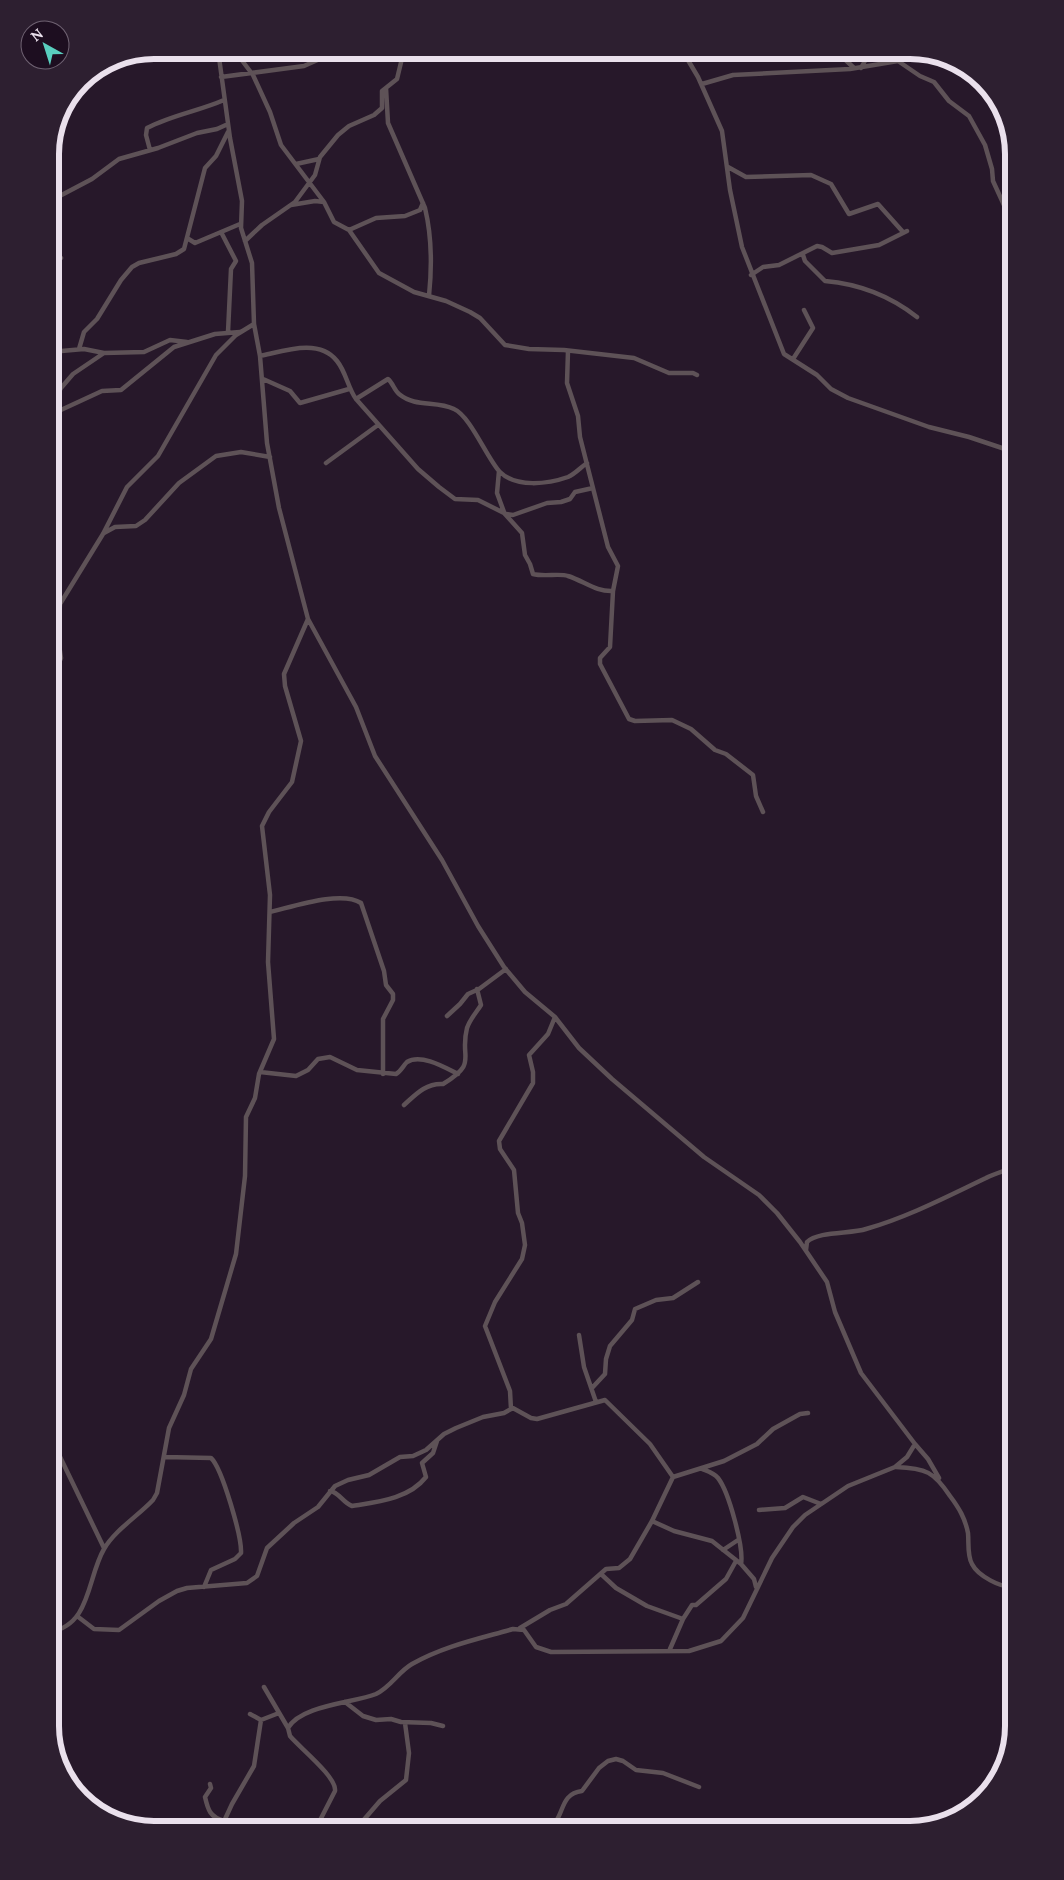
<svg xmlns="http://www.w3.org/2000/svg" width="1064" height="1880" viewBox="0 0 1064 1880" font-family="Lora,serif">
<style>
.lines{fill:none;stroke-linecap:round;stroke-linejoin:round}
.minor{stroke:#5e5257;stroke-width:4.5}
.rim{fill:none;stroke:#eae0ec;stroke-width:6}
</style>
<rect width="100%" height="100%" fill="#27182a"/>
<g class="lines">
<path class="minor" d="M234,50L253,75L270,112L281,145L324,202L334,222L349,230L379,273L414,292L446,301L470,312L480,318L505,345L529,349L564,350L634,358L669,373H693L697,375
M682,50L698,77L722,131L730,190L742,247L784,354L817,375L831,389L848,398L929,427L969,437L1014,452
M835,50L854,68
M861,68L871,50
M221,77L304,66L340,50
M702,84L733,75L850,69L898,61L920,76L934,82L949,101L969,116L985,145L992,169L993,181L1014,227
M386,88L388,123L425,208C432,237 432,267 429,296
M150,150L146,135L147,128C172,115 199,111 224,100
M296,164L319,159
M728,167L746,177L811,175L831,184L849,214L878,204L903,232
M291,205L315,201L324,202
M50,206L54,199L92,179L119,159L158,148L197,133L217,129L228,124
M349,230L376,218L405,216L420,210L423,203
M221,232L236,261L231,269L228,332
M187,238L195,243L240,224
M245,241L262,225L295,202L315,175L320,157L338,135L349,126L374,115L382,108V91L397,79L404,50
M50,246L61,258
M803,255L805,261L825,281C860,284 889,295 917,317
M751,275L763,267L779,265L817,246L822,247L832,253L879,245L907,231
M79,349L84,332L97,319L121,280L132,267L139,263L176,254L184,249L205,168L216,156L228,132
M568,351L567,383L578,416L580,437L608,547L618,566L613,591L610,647L600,658V664L629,719L635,721L672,720L691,729L715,750L726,754L753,775L756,796L763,812
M50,352L84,349L104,353
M260,356C284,351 319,338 337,361C346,372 348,388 356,399L418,469L439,487L455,499L478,500L504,513L522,533L525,555L530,564L533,574C544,577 560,573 568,576C584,581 596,592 613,591
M793,359L813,328L804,310
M263,379L290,391L300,403L349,389
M356,399L388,379C393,383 394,390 399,394C416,408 436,400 454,409C470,416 486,456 499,471L497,493L504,512
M50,409L61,388L73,374L104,353L144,352L170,340L187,342
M50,415L102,391L121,390L174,347L215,334L240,332
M326,463L378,425
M500,472C516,488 548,484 568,477C575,474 581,467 587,463
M506,514L513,515L547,503L561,502L570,499L575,492L593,488
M104,533L115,527L136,526L145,520L179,483L216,456L241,452L270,457
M308,619L356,707L375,756L442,860L478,926L504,967L525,992L555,1017L579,1048L612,1079L704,1157L759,1195L777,1213L800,1242L827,1282L835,1312L861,1373L915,1444L907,1457L895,1467L848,1486L805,1515L793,1527L772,1558L743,1618L721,1641L689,1651L551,1652L536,1647L524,1630L513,1629C478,1639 444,1646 412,1664C398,1672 391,1687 376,1694C354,1703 301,1705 288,1728L290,1736C300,1748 337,1777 335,1791L315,1830
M50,683L61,658L58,637L60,604L103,534L127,487L158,456L216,355L236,335L254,324
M270,912C292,907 341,890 361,903L384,971L386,985L393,994V1000L383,1019V1074
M447,1016L460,1004L468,994L479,989L506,969
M260,1072L296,1076L308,1070L318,1059L330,1057L357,1070L396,1074C401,1071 403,1066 407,1062C421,1053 446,1068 458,1074
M404,1105C416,1094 426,1083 443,1084C479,1062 459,1059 467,1028C470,1019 476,1013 481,1005L477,989
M806,1250L807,1242C818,1231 851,1234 866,1229C908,1217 946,1197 986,1178C995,1173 1005,1171 1014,1167
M579,1335L584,1367L596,1402
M592,1388L605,1374L606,1359L610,1346L632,1320L635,1309L656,1300L673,1298L698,1282
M511,1407L531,1418L537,1419L605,1400L650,1444L673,1477
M50,1436L104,1548
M915,1444L928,1459L939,1478
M165,1457L211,1458C222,1468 242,1537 241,1553L235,1559L211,1570L204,1587
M896,1467C926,1468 934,1472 950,1496C959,1508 965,1518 968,1533C969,1543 967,1555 972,1564C978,1576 1001,1588 1014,1587
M702,1469C707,1471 714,1473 718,1478C729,1492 744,1548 741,1564
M330,1491C339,1492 343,1503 352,1506C377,1502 409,1499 426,1477L422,1463L433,1453L437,1441
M759,1510L785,1508L803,1497L821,1504
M652,1521L674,1531L712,1541L741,1564L754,1579L756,1587
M723,1550L738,1540
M601,1574L616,1588L647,1606L683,1619
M77,1616L94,1629L119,1630L159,1601L177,1591L187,1588L247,1583L257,1576L267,1548L294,1523L318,1507L335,1486L348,1480L369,1475L400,1457L413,1456L426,1450L444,1434L456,1428L483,1417L504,1413L511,1409L510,1391L485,1326L495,1302L522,1259L525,1245L522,1223L518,1213L514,1170L500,1149L499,1141L533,1083V1072L529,1055L548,1034L555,1017
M520,1628L550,1610L566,1604L606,1569L619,1568L630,1559L652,1521L673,1477L724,1461L757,1444L773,1429L800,1414L808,1413
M50,1632C91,1625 87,1578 104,1549C115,1530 138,1516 153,1500L157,1493L169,1428L184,1395L191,1369L211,1339L236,1254L245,1176L246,1117L255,1098L259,1074L274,1039L268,962L270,895L262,826L269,812L292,782L301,741L285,686L284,674L308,619L279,508L267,443L260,356L254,324L252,263L241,228L242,201L230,138L218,50
M670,1649L683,1619L692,1605H696L726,1579L736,1561
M264,1687L288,1728
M345,1702L363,1716L376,1720L391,1719L401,1722L431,1723L443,1726
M250,1714L261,1720L279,1713
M210,1784L211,1788L205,1797C208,1810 210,1817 224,1821
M220,1830L232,1804L254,1766L261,1720
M355,1830L380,1801L406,1780L409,1753L405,1723
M501,1830L518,1826L535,1830
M544,1830C567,1823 556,1794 582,1791L599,1768L608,1761L616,1759L623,1761L636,1770L663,1773L699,1787"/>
</g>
<path d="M0 0H1064V1880H0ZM154 59H910A95 95 0 0 1 1005 154V1726A95 95 0 0 1 910 1821H154A95 95 0 0 1 59 1726V154A95 95 0 0 1 154 59Z" fill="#2d1f30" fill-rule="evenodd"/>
<path class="rim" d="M154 59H910A95 95 0 0 1 1005 154V1726A95 95 0 0 1 910 1821H154A95 95 0 0 1 59 1726V154A95 95 0 0 1 154 59Z"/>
<g transform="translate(45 45) rotate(321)"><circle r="24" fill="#1d0e20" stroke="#6f6272"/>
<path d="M0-4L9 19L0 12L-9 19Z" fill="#59cebe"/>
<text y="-8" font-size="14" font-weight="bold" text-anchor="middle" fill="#eae0ec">N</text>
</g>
</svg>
